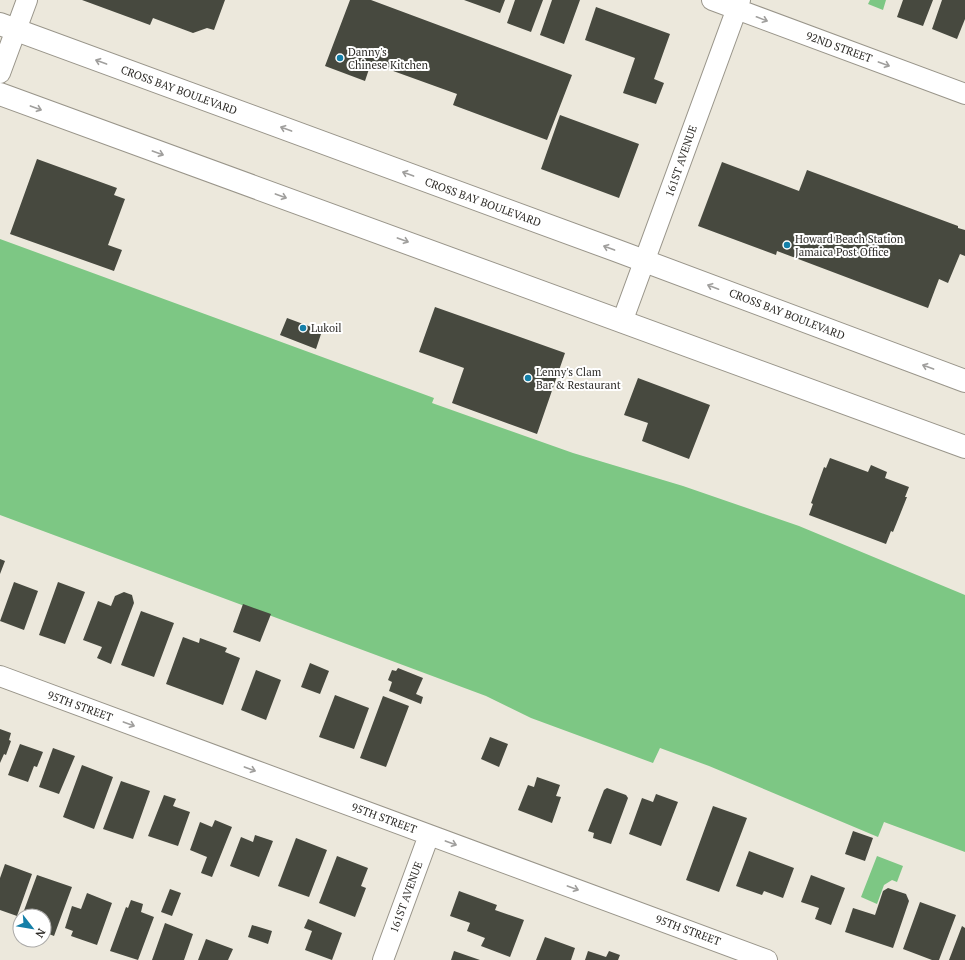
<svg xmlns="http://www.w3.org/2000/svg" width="965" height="960" viewBox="0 0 965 960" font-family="'PT Serif',serif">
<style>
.water{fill:#7dc784}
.building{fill:#47493f}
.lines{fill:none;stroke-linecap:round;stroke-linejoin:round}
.street-casing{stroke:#99958a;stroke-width:22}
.primary-casing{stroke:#99958a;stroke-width:24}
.street{stroke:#fff;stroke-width:20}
.primary{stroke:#fff;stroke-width:22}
.oneway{stroke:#a09f9d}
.poi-dot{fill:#147fa8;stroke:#fff;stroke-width:1.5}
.labels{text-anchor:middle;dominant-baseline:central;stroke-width:4;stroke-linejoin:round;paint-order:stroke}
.street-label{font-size:11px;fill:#2c2a26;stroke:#fff}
.poi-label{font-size:11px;fill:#2c2a26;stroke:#fff;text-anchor:start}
</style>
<rect width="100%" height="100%" fill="#ece8dc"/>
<path class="water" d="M870,0H886L883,10L868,4Z
M0,239L434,398L432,403L573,453L683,486L799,526L965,595V852L884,822L878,837L709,766L660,748L653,763L531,718L486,696L0,515Z
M877,856L903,866L897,882L892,880L884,885L877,904L861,897Z"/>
<path class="building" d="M82,0H225L214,30L207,28L193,33L153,18L150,25Z
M350,0H371L572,75L547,140L453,105L457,94L371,63L365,81L325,66Z
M464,0H505L500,13Z
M515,0H543L531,32L507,23Z
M552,0H580L564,44L540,35Z
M903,0H933L923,26L897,17Z
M942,0H965V19L957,39L932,29Z
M596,7L670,34L654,79L664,83L656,104L623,93L635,58L585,40Z
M560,115L639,144L619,198L541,169Z
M37,159L117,188L114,195L125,199L108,245L122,250L114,271L10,234Z
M722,162L799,191L807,170L958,226V228L965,230V256L960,254L948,283L939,279L928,308L777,251L776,255L698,226Z
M435,307L565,353L537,434L452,403L464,368L419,352Z
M287,318L322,331L316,349L280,335Z
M638,378L710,405L689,459L642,441L648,423L624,415Z
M830,458L868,472L871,465L887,472L885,478L909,487L905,497H907L893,532L891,531L886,544L809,515L813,504L811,503L824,467L826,468Z
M0,559L5,561L0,574Z
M14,582L38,591L24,630L0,621Z
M58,582L85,592L65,644L39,635Z
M124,592L132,595L134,603L111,664L97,658L102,647L83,640L98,601L111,606L115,596Z
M243,604L271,614L260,642L233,632Z
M141,611L174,623L154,677L121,665Z
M183,637L199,643L200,638L227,648L225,652L240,658L223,705L166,684Z
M310,663L329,671L320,694L301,687Z
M398,668L423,678L416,694L423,697L421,704L389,691L392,682L388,680L392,670L396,671Z
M256,670L281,680L266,720L241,710Z
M335,695L369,708L354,749L319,737Z
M383,696L409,706L386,767L360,758Z
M0,729L11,733L9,740L11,741L6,755L4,754L0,763Z
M490,737L508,744L499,767L481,759Z
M20,744L43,752L37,767L34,766L28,782L8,775Z
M53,748L75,756L59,794L39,787Z
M82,765L113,777L94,829L63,817Z
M537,777L560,785L556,796L561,797L552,823L518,810L528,785L534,787Z
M121,781L150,791L133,839L103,829Z
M607,788L626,795L628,798L611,844L593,838L594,833L588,831L604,790Z
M656,794L678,802L661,846L629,834L642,798L653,802Z
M164,795L176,799L173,806L190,812L178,846L148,836Z
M713,806L747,818L719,892L686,880Z
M215,820L232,827L212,877L201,873L207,857L190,850L200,822L212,827Z
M853,831L873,838L865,861L845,854Z
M255,835L273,841L259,877L230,866L241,837L253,842Z
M296,838L327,850L309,897L278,886Z
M749,851L794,868L783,898L764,891L762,895L736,886Z
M337,856L368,868L361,886L366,888L355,917L319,903Z
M5,864L32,874L17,916L0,910V878Z
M37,875L72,887L54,936L44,932V916H22Z
M811,875L845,888L831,925L815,919L819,908L801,902Z
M888,888L906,894L909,901L893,948L845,932L853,908L875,915L883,891Z
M170,889L181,893L172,916L161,912Z
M459,891L497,905L495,910L524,920L510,957L481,946L485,938L467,931L470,923L450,916Z
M87,893L112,903L97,945L71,936L73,931L65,928L72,906L81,909Z
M131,900L143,904L141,912L154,917L138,960L110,951L126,907L128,908Z
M920,902L956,915L939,960H932L903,949Z
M308,919L342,933L332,960L305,950L312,931L304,928Z
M165,923L193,934L184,960H152Z
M252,925L272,931L268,944L248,937Z
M962,926L965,928V960H949Z
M545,937L575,948L571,960H536Z
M206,939L233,949L228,960H198Z
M454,951L480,960H451Z
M588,951L606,957L609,951L620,955L618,960H585Z"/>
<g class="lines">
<defs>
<path id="street" d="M712,0L965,94
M0,73L27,0
M622,322L740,0
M0,676L767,960
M383,960L429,835"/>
<path id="primary" d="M0,24L615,250L965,381
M0,94L965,447"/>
</defs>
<use href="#street" class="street-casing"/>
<use href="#primary" class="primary-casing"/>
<use href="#street" class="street"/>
<use href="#primary" class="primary"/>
</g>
<defs><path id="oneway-shaft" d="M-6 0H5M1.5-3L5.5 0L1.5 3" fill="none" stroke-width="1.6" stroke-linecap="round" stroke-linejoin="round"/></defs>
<g class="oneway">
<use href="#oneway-shaft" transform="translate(762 19) rotate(21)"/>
<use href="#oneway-shaft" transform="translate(101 62) rotate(-160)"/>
<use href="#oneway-shaft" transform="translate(884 64) rotate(20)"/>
<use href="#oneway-shaft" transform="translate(36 108) rotate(20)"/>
<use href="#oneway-shaft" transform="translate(286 129) rotate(-160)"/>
<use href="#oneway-shaft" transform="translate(158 153) rotate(20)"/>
<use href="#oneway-shaft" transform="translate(408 174) rotate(-160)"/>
<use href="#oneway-shaft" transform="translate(281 196) rotate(20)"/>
<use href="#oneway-shaft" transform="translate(403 240) rotate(20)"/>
<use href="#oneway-shaft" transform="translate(609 248) rotate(-160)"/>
<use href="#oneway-shaft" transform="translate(713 287) rotate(-159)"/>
<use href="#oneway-shaft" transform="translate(928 367) rotate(-160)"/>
<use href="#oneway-shaft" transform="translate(129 724) rotate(20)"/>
<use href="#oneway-shaft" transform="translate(250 769) rotate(20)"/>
<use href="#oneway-shaft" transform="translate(451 843) rotate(20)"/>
<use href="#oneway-shaft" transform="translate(573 888) rotate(20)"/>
</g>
<g class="poi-dot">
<circle cx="340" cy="58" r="4"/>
<circle cx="787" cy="245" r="4"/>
<circle cx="303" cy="328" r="4"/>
<circle cx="528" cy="378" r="4"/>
</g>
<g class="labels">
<g class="street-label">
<text transform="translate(839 47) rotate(20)">92ND STREET</text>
<text transform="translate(179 90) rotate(20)">CROSS BAY BOULEVARD</text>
<text transform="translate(681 161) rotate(-71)">161ST AVENUE</text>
<text transform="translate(483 202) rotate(20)">CROSS BAY BOULEVARD</text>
<text transform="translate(787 314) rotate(21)">CROSS BAY BOULEVARD</text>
<text transform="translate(80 706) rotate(20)">95TH STREET</text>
<text transform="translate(384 818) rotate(20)">95TH STREET</text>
<text transform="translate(406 897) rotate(-70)">161ST AVENUE</text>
<text transform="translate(688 930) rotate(20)">95TH STREET</text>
</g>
<g class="poi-label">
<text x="348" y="52">Danny's<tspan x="348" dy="13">Chinese Kitchen</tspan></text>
<text x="795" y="239">Howard Beach Station<tspan x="795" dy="13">Jamaica Post Office</tspan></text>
<text x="311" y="328">Lukoil</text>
<text x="536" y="372">Lenny's Clam<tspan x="536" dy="13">Bar &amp; Restaurant</tspan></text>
</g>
</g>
<g transform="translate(32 928) rotate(121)"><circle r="19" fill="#ffffff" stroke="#abaaa8"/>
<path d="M0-3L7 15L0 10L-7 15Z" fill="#147fa8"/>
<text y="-6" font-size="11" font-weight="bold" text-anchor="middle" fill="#2c2a26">N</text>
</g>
</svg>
